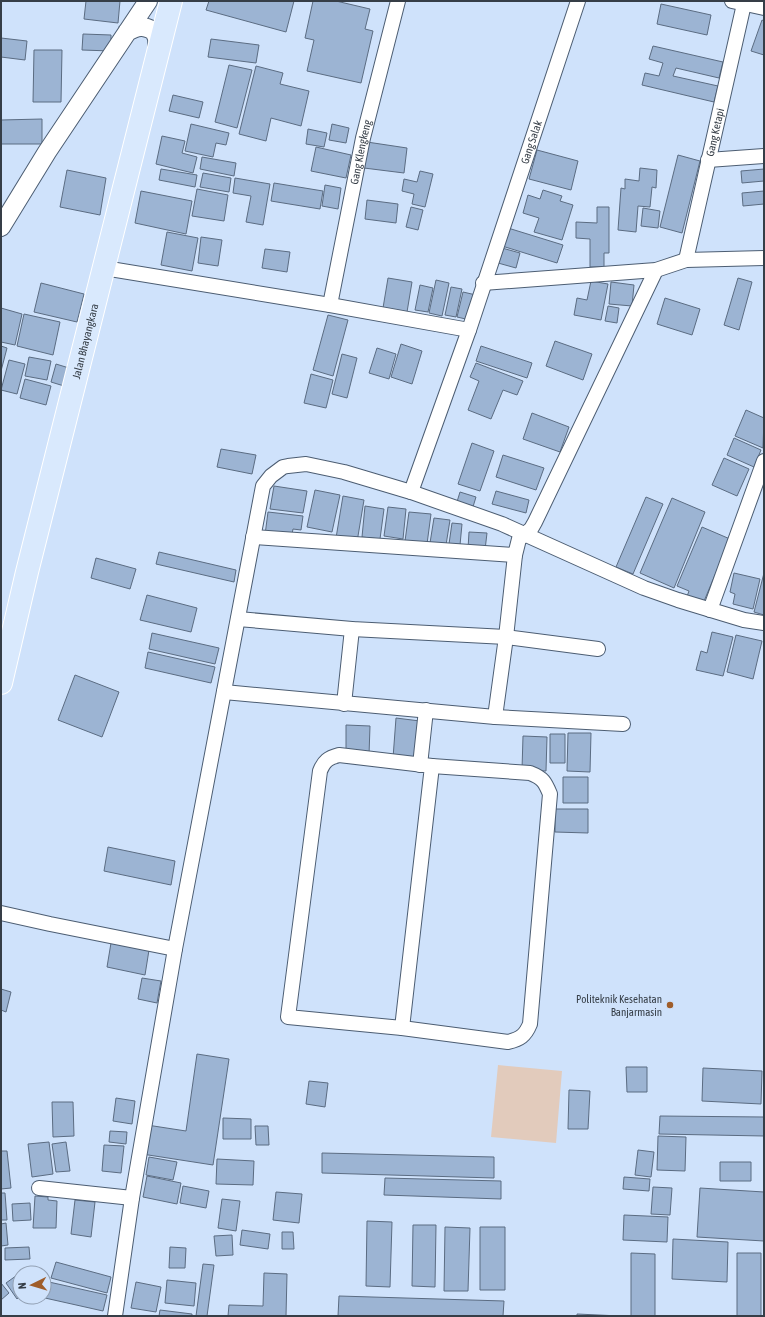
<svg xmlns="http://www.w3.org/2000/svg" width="765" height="1317" viewBox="0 0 765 1317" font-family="'Asap Condensed',sans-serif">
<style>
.green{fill:#e2cbbc}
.building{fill:#9cb4d3;stroke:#5b6c82}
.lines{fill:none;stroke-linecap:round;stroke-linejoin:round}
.minor-casing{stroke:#4c5d72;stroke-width:16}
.tertiary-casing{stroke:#4c5d72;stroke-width:20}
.primary-casing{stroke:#fff;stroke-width:24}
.minor{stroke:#fff;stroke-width:14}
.tertiary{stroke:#fff;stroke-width:18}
.primary{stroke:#d9e9fd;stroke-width:22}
.poi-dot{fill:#9f5d2a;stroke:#cfe2fb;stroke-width:1.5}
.labels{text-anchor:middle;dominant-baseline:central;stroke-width:3;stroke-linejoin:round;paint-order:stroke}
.street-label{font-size:11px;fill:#363e47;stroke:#cfe2fb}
.poi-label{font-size:11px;fill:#363e47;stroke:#cfe2fb;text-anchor:end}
</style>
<rect width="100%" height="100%" fill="#cfe2fb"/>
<path class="green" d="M498,1065L562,1071L556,1143L491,1137Z"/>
<path class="building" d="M86,1H120L118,23L84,19Z
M209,1H294L286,32L206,10Z
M313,1H336L370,9L365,29L373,31L361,83L307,71L314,40L305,38Z
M661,4L711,15L707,35L657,24Z
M762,20L764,21V55L751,51Z
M83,34L111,35V51L82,50Z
M1,38L27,41L25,60L1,57Z
M211,39L259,45L256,63L208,57Z
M653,46L723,62L719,78L676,68L673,76L718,86L714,102L642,85L645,73L659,76L663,63L649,59Z
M34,50H62L61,102H33Z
M229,65L252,70L237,128L215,122Z
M256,66L283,73L280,84L309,91L301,126L271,118L266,141L239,134Z
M173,95L203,102L199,118L169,111Z
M42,119V144H1V120Z
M191,124L229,133L226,145L216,143L213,157L185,151Z
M332,124L349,128L346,143L329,140Z
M308,129L327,133L324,147L306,144Z
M162,136L185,141L182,153L197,157L193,173L156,164Z
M367,142L407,148L404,173L364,168Z
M316,147L351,155L346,178L311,171Z
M537,150L578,161L571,190L529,179Z
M678,155L700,161L682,233L660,227Z
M202,157L236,163L234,176L200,169Z
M640,168L657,170L656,188L652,187L650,207L638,206L636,232L618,230L621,188L625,189V179L639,181Z
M161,169L197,175L195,187L159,180Z
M764,169V181L742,183L741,171Z
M67,170L106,178L100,215L60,207Z
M420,171L433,174L425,207L412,204L414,194L402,191L404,179L417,182Z
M203,173L231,178L229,192L200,187Z
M235,178L270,184L263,225L246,222L251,196L233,193Z
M274,183L323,191L320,209L271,201Z
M325,185L341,188L338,209L322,206Z
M197,189L228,195L224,221L192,216Z
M543,190L562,196L560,201L573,205L562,240L534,232L539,218L523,213L528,195L540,199Z
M141,191L192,201L186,234L135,223Z
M764,191V204L743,206L742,193Z
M367,200L398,204L396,223L365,219Z
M411,207L423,210L418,230L406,227Z
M597,207H609V253H604V267H590V239L576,238V222L597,223Z
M643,208L660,211L658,228L641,226Z
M508,228L563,245L557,263L502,246Z
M167,232L198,238L192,271L161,265Z
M201,237L222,240L218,266L198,263Z
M502,248L520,253L516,268L498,263Z
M265,249L290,252L287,272L262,268Z
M388,278L412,282L407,312L383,308Z
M738,278L752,282L739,330L724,325Z
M436,280L449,283L442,316L429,313Z
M591,281L608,284L601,320L574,315L577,298L587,300Z
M611,282L634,285L632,306L609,304Z
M41,283L84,294L77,322L34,312Z
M420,285L433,288L428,312L415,310Z
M451,287L462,289L456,317L445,315Z
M463,292L476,295L470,320L457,317Z
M665,298L700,309L692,335L657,324Z
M608,306L619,308L617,323L605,321Z
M1,308L22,314L15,345L1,342Z
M24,314L60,322L53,355L17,346Z
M328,315L348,320L333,376L313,370Z
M555,341L592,354L583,380L546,366Z
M401,344L422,351L412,384L391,377Z
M1,346L7,348L1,371Z
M481,346L532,363L527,378L476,361Z
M377,348L396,354L389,379L369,373Z
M342,354L357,358L347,398L332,394Z
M29,357L51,361L47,380L25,376Z
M9,360L25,364L17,394L1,390Z
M476,363L523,381L517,395L503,390L491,419L468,410L479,381L470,377Z
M56,364L69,368L64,386L51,382Z
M311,374L333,380L326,408L304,403Z
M25,379L51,386L46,405L20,398Z
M746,410L764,418L763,448L735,436Z
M532,413L569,427L560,452L523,439Z
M734,438L761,450L754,467L727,455Z
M472,443L494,451L480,491L458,484Z
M221,449L256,455L252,474L217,467Z
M503,455L544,468L536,490L496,477Z
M724,458L749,469L737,496L712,485Z
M274,486L307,491L303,513L270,509Z
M315,490L340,495L332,532L307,527Z
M496,491L529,500L526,513L492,504Z
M460,492L476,497L472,510L456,505Z
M343,496L364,500L357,542L336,538Z
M646,497L663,504L633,574L616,567Z
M672,498L705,512L674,588L640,573Z
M365,506L384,509L380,539L362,537Z
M388,507L406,509L403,539L384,536Z
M268,512L303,516L301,530L293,529L291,539L265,535Z
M409,512L431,514L427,544L405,541Z
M434,518L450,520L446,545L430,543Z
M452,523L462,524L460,545L449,544Z
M702,527L730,539L702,606L686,599L689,591L677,586Z
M469,532L487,533L485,550L468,549Z
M159,552L236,570L234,582L156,564Z
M96,558L136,569L130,589L91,578Z
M734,573L760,579L753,609L733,604L735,594L730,592Z
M764,573V615L754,612Z
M147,595L197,608L191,632L140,620Z
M712,632L733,637L723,676L696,670L701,651L707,653Z
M152,633L219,648L215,664L149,649Z
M736,635L762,641L753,679L727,672Z
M148,652L215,667L211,683L145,668Z
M75,675L119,692L102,737L58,720Z
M396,718L420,721L417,760L393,758Z
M346,725L370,726L369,755L346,754Z
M568,733H591L590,772L567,771Z
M550,734H565V763H550Z
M523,736L547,737L546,771L522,770Z
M563,777H588V803H563Z
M555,809H588V833L555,832Z
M108,847L175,861L171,885L104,871Z
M111,943L149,950L145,975L107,967Z
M142,978L161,981L157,1003L138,999Z
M1,989L11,992L6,1012L1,1010Z
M197,1054L229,1059L213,1165L142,1154L147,1125L186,1131Z
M626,1067H647V1092H627Z
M703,1068L762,1071L761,1104L702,1101Z
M309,1081L328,1083L325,1107L306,1104Z
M569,1090L590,1091L588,1129H568Z
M116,1098L135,1101L132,1124L113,1121Z
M52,1102H73L74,1136L53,1137Z
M660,1116L764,1117V1136L659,1134Z
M223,1118L251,1119V1139H223Z
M255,1126H268L269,1145H256Z
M110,1131L127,1132L126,1144L109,1142Z
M658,1136L686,1137L685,1171L657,1170Z
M49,1142L53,1174L32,1177L28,1144Z
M66,1142L70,1171L56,1172L52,1144Z
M104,1145L124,1146L121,1173L102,1171Z
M638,1150L654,1152L651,1177L635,1175Z
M1,1151H7L11,1188L1,1189Z
M322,1153L494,1157V1178L322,1173Z
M149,1157L177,1162L173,1180L146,1175Z
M217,1159L254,1161L253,1185L216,1184Z
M720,1162H751V1181H720Z
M147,1176L181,1183L177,1204L143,1197Z
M624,1177L650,1179L649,1191L623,1189Z
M385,1178L501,1181V1199L384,1195Z
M183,1186L209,1191L206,1208L180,1203Z
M653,1187L672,1188L670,1215L651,1214Z
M700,1188L764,1192V1241L697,1237Z
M276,1192L302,1194L299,1223L273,1220Z
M1,1193H5L7,1220H1Z
M35,1196L48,1197V1200L57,1201L56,1228H33Z
M222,1199L240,1201L236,1231L218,1228Z
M75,1200L95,1202L91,1237L71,1234Z
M30,1203L31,1220L13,1221L12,1204Z
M624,1215L668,1217L667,1242L623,1240Z
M367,1221L392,1222L390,1287L366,1286Z
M6,1223L8,1245L1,1246V1224Z
M413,1225H436L435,1287L412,1286Z
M445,1227L470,1228L468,1291H444Z
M480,1227H505V1290H480Z
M242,1230L270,1234L268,1249L240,1245Z
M282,1232H293L294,1249H282Z
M232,1235L233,1255L216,1256L214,1236Z
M673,1239L728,1242L727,1282L672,1279Z
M29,1247L30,1259L5,1260V1248Z
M170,1247L186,1248L185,1268H169Z
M631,1253L655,1254V1316H631Z
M737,1253H761V1316H737Z
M56,1262L111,1277L107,1293L51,1278Z
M203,1264L214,1265L207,1316H196Z
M29,1267L34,1273H20Z
M20,1273V1296L17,1299L6,1283Z
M264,1273L287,1274L286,1316H228L229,1305L263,1306Z
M167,1280L196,1283L194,1306L165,1303Z
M49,1282L107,1295L103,1311L45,1298Z
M136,1282L161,1287L156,1312L131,1308Z
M1,1283L9,1293L1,1300Z
M339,1296L504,1301L503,1316H338Z
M160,1310L192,1314V1316H159Z
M577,1314L620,1316H577Z"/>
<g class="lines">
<defs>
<g id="minor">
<path d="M732,1L764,8"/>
<path d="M708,160L764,156"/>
<path id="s1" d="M686,260L744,4"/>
<path d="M104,268L330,305L469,330"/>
<path d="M483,283L656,270L686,260L764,258"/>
<path id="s2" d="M330,305L363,138L398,1"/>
<path id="s3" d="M411,492L469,330L578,1"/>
<path d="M253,537L515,555"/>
<path d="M710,610L764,461"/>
<path d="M238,619L352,629L506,637L598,649"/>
<path d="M224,692L495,717L623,724"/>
<path d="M344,704L352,629"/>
<path d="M495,717L506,637L515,555L519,539L531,529L535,522L656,270"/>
<path d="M339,755L432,766L402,1028L288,1017L320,771C324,761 328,758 339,755Z"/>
<path d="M420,765L426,710"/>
<path d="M1,913L50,924L175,949"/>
<path d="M402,1028L508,1042C520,1039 525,1036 530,1024L550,794C545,782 543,778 530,773L432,766"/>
<path d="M39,1188L132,1198"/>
<path d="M115,1316L132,1198L175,949L263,486L271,476L283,467L288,466L306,464L344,472L411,492L502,524L644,588L678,600L744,620L764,623"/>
</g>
<path id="tertiary" d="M127,32C138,26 143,25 154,31L157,38L158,52
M1,227L47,152L148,1"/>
<g id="primary">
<path id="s4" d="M1,683L27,572L171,1"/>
</g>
</defs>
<use href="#minor" class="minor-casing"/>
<use href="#tertiary" class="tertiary-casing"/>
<use href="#primary" class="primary-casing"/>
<use href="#minor" class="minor"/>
<use href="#tertiary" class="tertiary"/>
<use href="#primary" class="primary"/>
</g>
<circle class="poi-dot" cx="670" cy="1005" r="4"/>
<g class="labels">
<g class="street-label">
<text stroke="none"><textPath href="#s1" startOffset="131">Gang Ketapi</textPath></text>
<text stroke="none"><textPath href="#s3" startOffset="370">Gang Salak</textPath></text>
<text stroke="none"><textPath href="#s2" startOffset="156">Gang Klengkeng</textPath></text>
<text stroke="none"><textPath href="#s4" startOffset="352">Jalan Bhayangkara</textPath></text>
</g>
<g class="poi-label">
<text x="662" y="999">Politeknik Kesehatan<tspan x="662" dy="13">Banjarmasin</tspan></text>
</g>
</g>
<rect width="765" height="1317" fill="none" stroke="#363e47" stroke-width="4"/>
<g transform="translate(32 1285) rotate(265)"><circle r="19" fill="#cfe2fb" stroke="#92a0b3"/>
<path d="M0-3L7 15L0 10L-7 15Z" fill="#9f5d2a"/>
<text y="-6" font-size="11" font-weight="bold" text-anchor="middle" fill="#363e47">N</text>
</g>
</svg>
